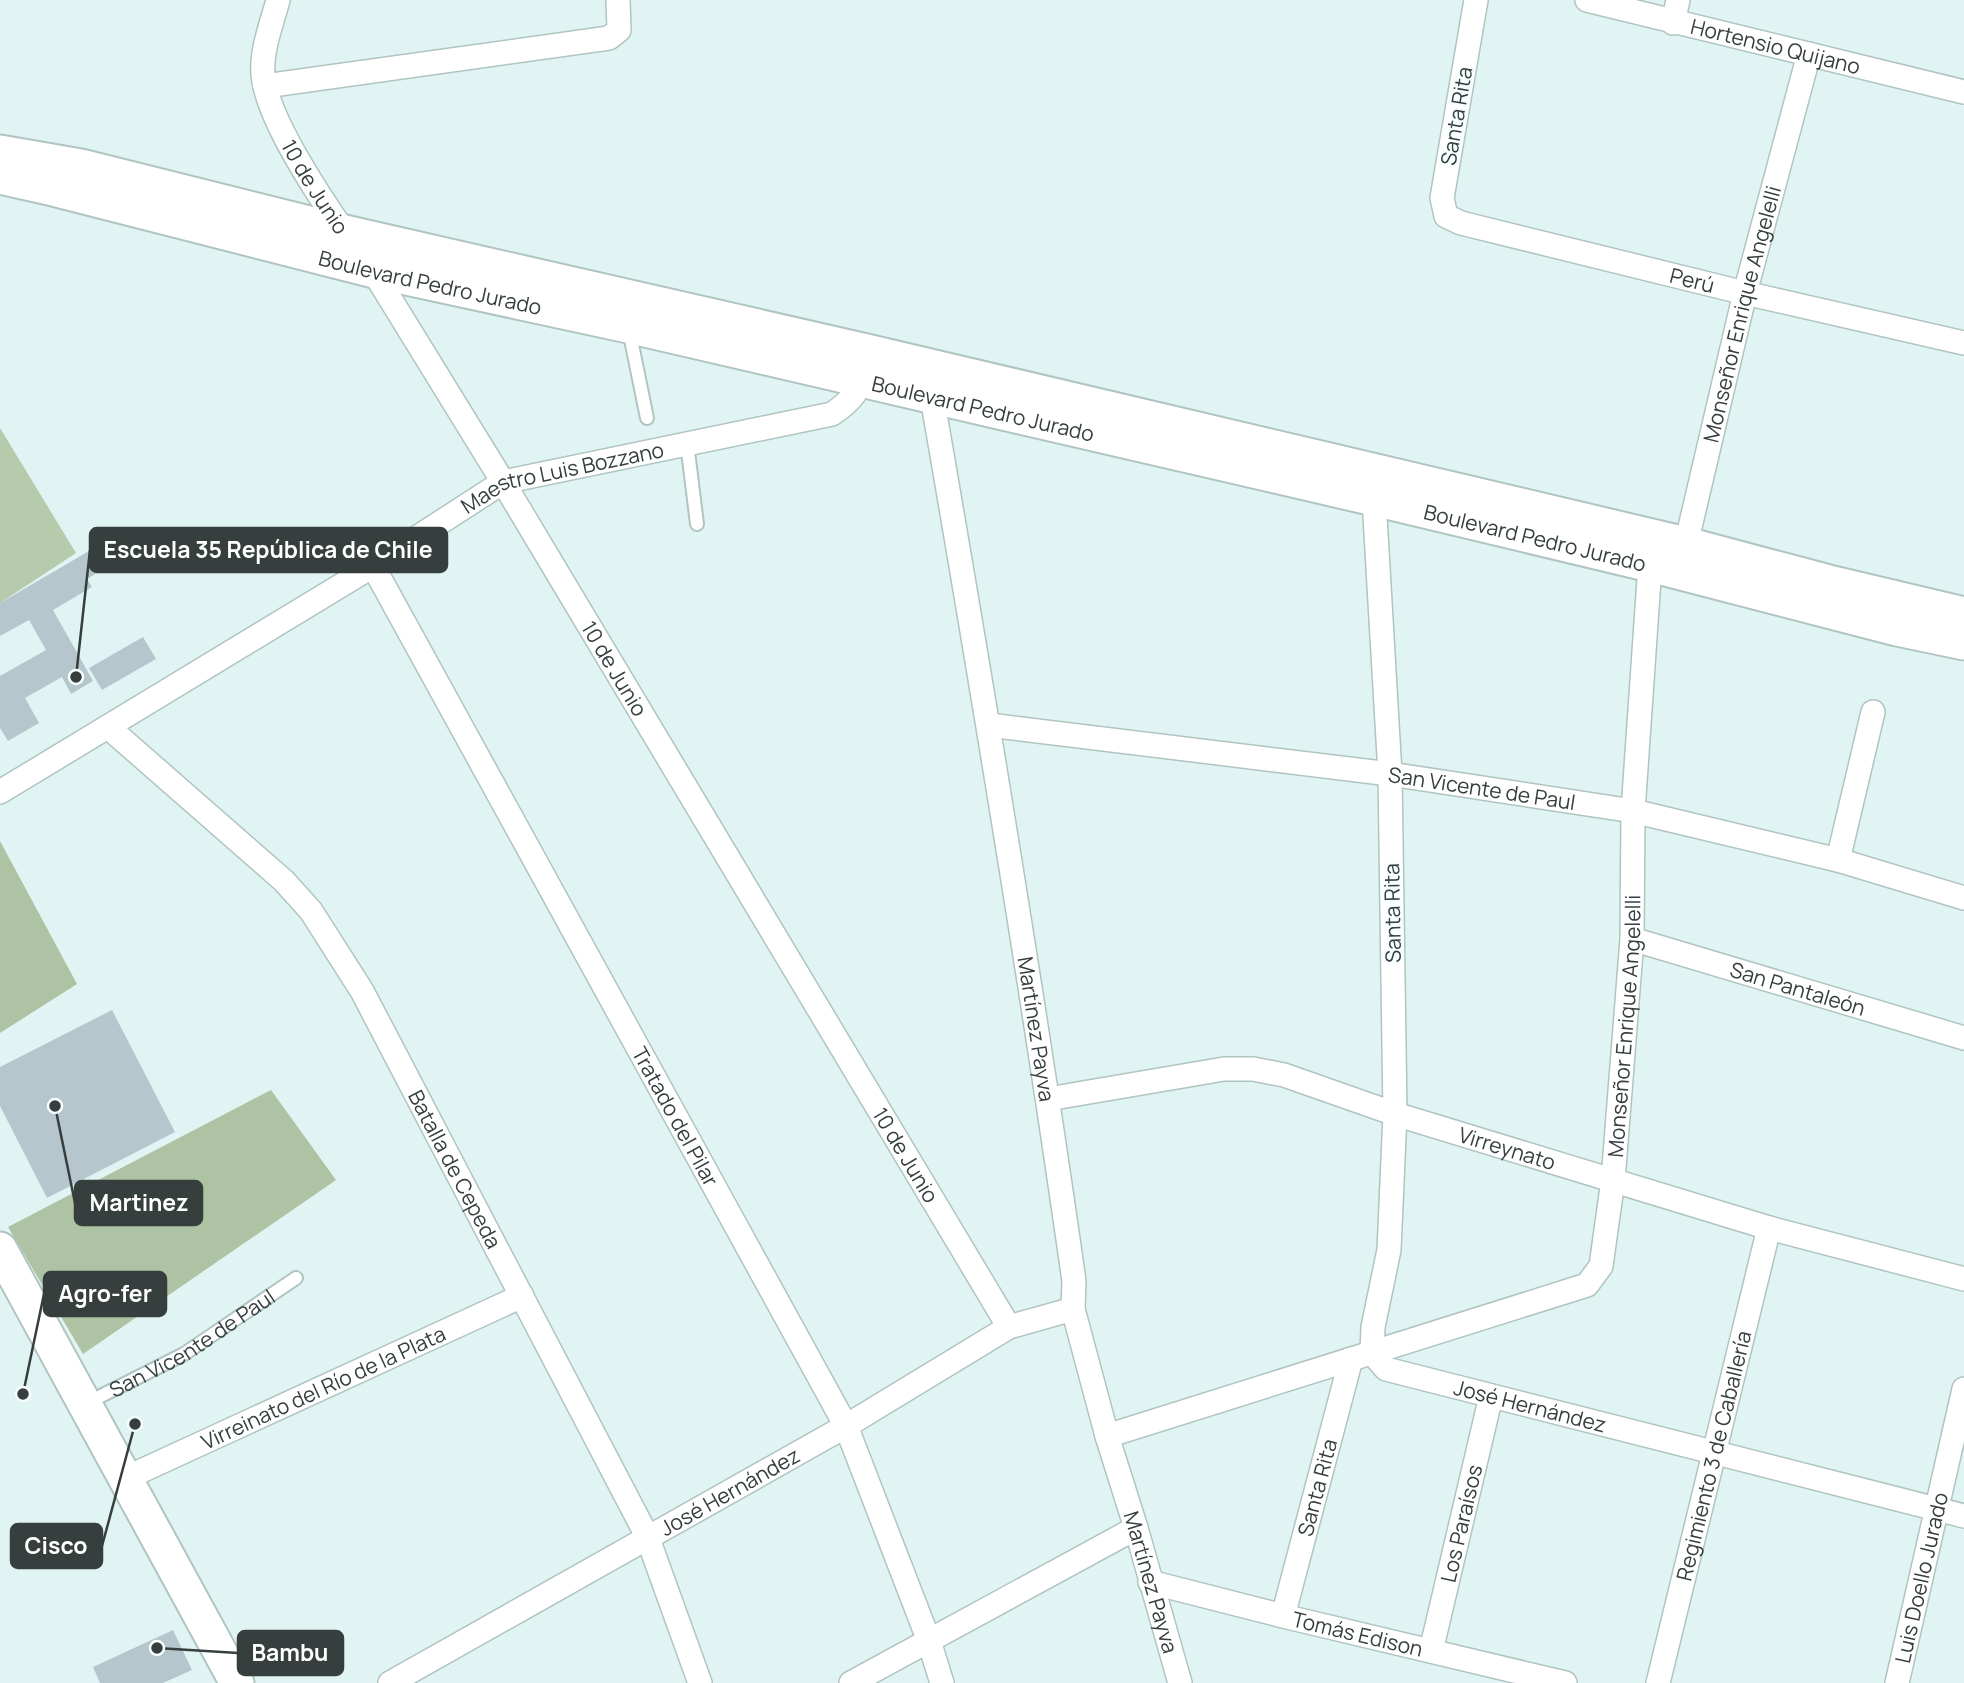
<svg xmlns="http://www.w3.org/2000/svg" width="1964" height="1683" viewBox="0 0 1964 1683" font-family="Manrope,sans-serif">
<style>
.green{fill:#b6caac}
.forest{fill:#aec3a3}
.building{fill:#b5c7cd}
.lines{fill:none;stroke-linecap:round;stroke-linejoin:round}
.lane-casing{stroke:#b0c4c2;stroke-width:16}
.street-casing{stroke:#b0c4c2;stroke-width:26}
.secondary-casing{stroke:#b0c4c2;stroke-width:37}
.lane{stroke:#fff;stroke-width:12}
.street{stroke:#fff;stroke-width:23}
.secondary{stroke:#fff;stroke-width:33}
.labels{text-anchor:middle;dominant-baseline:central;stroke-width:5;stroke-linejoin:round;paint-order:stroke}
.street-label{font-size:21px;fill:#363e3e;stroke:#f7fffe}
.leader{fill:none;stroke:#363e3e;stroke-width:2.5}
.callout-dot{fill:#363e3e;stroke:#f7fffe;stroke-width:2.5}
.callout{fill:#363e3e;stroke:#363e3e;stroke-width:2.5}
.callout-label{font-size:23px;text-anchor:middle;font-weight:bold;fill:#fff}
</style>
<rect width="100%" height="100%" fill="#e0f5f3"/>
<path class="green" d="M0,428L76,553L0,603Z"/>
<path class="forest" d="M0,841L77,984L0,1033Z
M271,1090L336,1180L83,1354L8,1227Z"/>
<path class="building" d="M89,551L100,571L87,579L92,587L53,610L93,681L71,694L62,677L25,698L39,723L8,741L0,728V676L46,650L29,620L0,636V603Z
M143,637L156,659L102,690L89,668Z
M112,1010L175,1132L47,1198L0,1106V1067Z
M173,1630L192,1670L163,1683H100L93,1667Z"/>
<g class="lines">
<defs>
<g id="lane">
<path d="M629,330L647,418"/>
<path d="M687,443L697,524"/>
<path id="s1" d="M87,1403L184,1354L296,1278"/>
</g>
<g id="street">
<path id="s2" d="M278,0C272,23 261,50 263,74C266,117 321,199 347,236"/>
<path id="s3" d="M1476,0L1442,198L1446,216L1461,223L1745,293L1964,343"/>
<path id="s4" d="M1587,0L1964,92"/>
<path d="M1673,23L1678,0"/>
<path d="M265,86L609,38L619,30L618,0"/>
<path id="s5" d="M370,266L503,482L1009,1327"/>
<path id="s6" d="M935,387L932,397C983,691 1032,985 1074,1281L1073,1309L1107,1436L1136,1528L1180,1683"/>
<path id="s7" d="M1683,557L1745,293L1809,54"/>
<path id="s8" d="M373,566L846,1426L929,1641L942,1683"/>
<path id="s9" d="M989,725L1390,774L1633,811L1838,860L1964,898"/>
<path id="s10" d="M108,727L284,881L311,911L362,991L647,1536L700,1683"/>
<path id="s11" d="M0,792L373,566L503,482L832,414C850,402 862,389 865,367"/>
<path d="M1838,860L1873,712"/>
<path id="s12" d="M1632,939L1964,1038"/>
<path id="s13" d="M1048,1099L1224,1069H1253L1284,1075L1395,1114L1769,1228L1964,1279"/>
<path d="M1372,1353L1373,1327L1389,1250L1395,1114L1390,774L1374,499L1375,487"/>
<path id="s14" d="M1372,1353L1386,1369L1964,1516"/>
<path id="s15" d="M1107,1436L1587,1285L1601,1266L1613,1180L1632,939L1633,811L1650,565L1653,554"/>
<path id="s16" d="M126,1478L522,1296"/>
<path id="s17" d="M1150,1582L1283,1616L1565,1683"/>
<path id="s18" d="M1283,1616L1351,1359"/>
<path id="s19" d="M1431,1651L1491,1396"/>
<path id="s20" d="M390,1683L846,1426L1009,1327L1073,1309"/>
<path d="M851,1683L1136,1528"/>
<path id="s21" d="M1658,1683L1769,1228"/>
<path id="s22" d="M1897,1683L1964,1389"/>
</g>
<g id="secondary">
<path d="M0,152L81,166L345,232L867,351L1686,544L1829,582L1964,614"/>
<path id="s23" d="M0,177L53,189L374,271L628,326L1374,499L1650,565L1897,629L1964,643"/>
<path d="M0,1249L237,1683"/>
</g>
</defs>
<use href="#lane" class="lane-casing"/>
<use href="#street" class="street-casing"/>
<use href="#secondary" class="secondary-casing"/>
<use href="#lane" class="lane"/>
<use href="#street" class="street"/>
<use href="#secondary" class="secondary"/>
</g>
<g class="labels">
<g class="street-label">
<text stroke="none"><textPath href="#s4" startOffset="194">Hortensio Quijano</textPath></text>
<text transform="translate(1456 116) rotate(-80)">Santa Rita</text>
<text stroke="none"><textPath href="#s2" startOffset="201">10 de Junio</textPath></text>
<text stroke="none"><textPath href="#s3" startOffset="474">Perú</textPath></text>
<text stroke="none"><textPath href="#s23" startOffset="443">Boulevard Pedro Jurado</textPath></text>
<text stroke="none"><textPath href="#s7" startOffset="250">Monseñor Enrique Angelelli</textPath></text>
<text stroke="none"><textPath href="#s23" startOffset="1010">Boulevard Pedro Jurado</textPath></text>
<text stroke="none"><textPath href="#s11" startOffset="649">Maestro Luis Bozzano</textPath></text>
<text stroke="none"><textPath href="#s23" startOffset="1577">Boulevard Pedro Jurado</textPath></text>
<text stroke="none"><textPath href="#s5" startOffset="471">10 de Junio</textPath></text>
<text stroke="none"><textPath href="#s9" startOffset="497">San Vicente de Paul</textPath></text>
<text transform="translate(1392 913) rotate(-91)">Santa Rita</text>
<text stroke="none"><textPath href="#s12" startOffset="173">San Pantaleón</textPath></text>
<text stroke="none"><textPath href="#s15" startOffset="768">Monseñor Enrique Angelelli</textPath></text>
<text stroke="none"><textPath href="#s6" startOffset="651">Martínez Payva</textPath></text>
<text stroke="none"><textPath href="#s8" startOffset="628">Tratado del Pilar</textPath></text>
<text stroke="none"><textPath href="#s13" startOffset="474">Virreynato</textPath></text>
<text stroke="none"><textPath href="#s5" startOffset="1038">10 de Junio</textPath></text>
<text stroke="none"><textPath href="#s10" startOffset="570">Batalla de Cepeda</textPath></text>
<text stroke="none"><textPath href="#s1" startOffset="121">San Vicente de Paul</textPath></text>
<text stroke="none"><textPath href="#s16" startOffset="217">Virreinato del Río de la Plata</textPath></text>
<text stroke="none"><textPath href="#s14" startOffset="170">José Hernández</textPath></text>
<text stroke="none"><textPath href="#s21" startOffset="234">Regimiento 3 de Caballería</textPath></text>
<text stroke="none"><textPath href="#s18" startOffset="133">Santa Rita</textPath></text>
<text stroke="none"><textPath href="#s20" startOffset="390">José Hernández</textPath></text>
<text stroke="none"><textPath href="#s19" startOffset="131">Los Paraísos</textPath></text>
<text stroke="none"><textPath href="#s22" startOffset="108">Luis Doello Jurado</textPath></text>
<text stroke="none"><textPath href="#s6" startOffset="1218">Martínez Payva</textPath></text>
<text stroke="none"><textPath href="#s17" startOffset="214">Tomás Edison</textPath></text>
</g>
</g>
<path class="leader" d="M76 677L90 550M55 1106L75 1203M23 1394L44 1294M135 1424L102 1546M157 1648L238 1653"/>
<g class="callout-dot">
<circle cx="76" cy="677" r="7"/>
<circle cx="55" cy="1106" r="7"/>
<circle cx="23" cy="1394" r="7"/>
<circle cx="135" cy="1424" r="7"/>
<circle cx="157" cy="1648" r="7"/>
</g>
<g class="callout">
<rect x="90" y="528" width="357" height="44" rx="7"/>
<rect x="75" y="1181" width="127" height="44" rx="7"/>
<rect x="44" y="1272" width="122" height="44" rx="7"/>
<rect x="11" y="1524" width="91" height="44" rx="7"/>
<rect x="238" y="1631" width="105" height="44" rx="7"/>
</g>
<g class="callout-label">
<text x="268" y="558">Escuela 35 República de Chile</text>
<text x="139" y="1211">Martinez</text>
<text x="105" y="1302">Agro-fer</text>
<text x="56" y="1554">Cisco</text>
<text x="290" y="1661">Bambu</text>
</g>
</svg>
